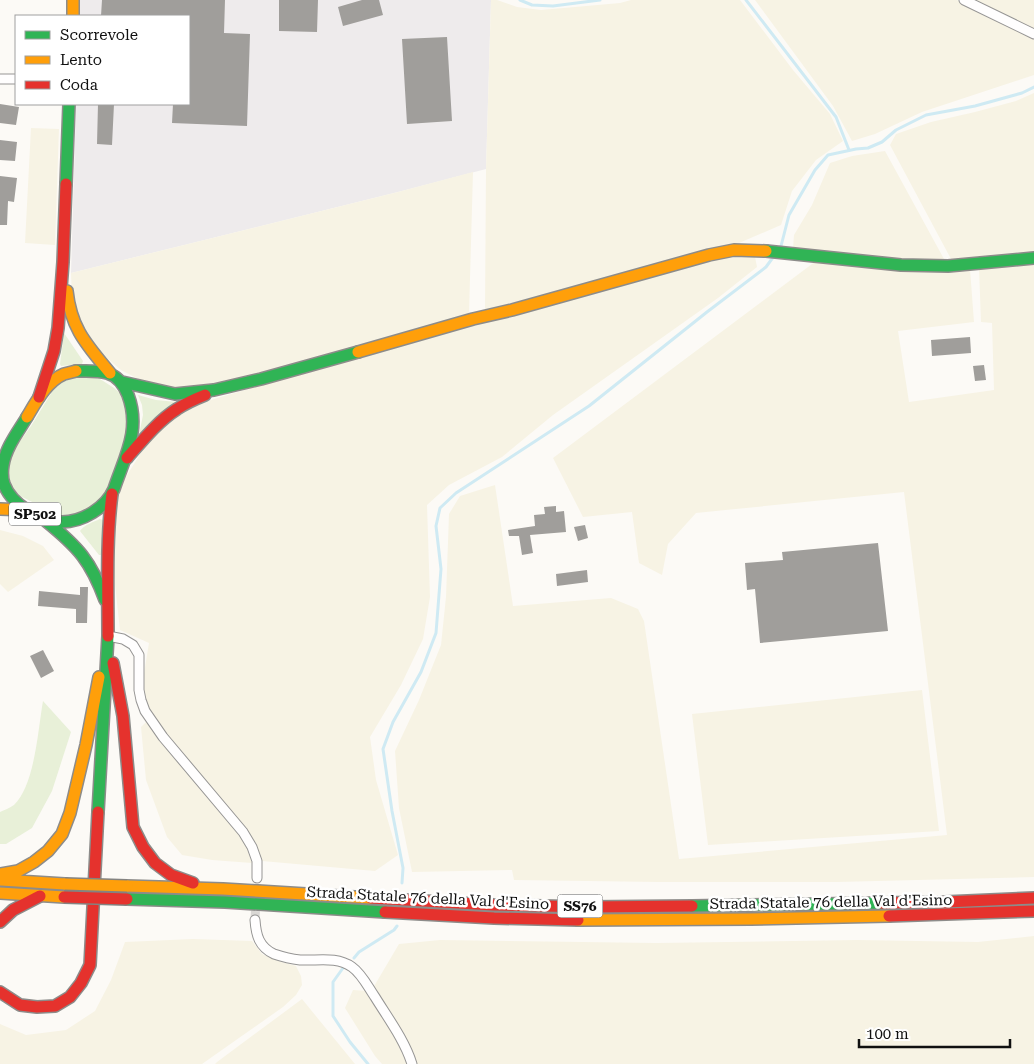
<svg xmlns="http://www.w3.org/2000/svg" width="1034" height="1064" viewBox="0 0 1034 1064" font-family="'Roboto Serif',serif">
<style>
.industrial{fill:#eeebec}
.farmland{fill:#f7f3e4}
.green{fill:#e8f0d8}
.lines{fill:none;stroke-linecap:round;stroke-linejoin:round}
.stream{stroke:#cfeaf3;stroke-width:3}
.building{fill:#a09e9b}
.street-tunnel{stroke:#d9d7d4;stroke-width:9;stroke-dasharray:9 4.5;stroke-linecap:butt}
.street-casing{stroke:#969594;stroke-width:11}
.fast-casing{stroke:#8d8c8a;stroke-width:14}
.slow-casing{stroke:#8d8c8a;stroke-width:14}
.jam-casing{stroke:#8d8c8a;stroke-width:14}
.street{stroke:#fffefe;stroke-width:9}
.fast{stroke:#30b455;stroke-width:11}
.slow{stroke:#ff9f0a;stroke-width:11}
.jam{stroke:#e5322d;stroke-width:11}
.slow-bridge-casing{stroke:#848381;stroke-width:14;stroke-linecap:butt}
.jam-bridge-casing{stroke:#848381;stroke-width:14;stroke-linecap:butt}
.slow-bridge{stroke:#ff9f0a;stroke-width:11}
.jam-bridge{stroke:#e5322d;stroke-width:11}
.labels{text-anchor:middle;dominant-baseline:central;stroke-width:5;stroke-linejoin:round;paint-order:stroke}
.shield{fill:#fff;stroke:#585858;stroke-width:1}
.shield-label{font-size:14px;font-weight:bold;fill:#101010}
.street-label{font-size:15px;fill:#101010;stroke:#fff}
</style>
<rect width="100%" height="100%" fill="#fcfaf6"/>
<path class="industrial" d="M80,0H491L486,169L398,192L71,273L76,104H189V16H79Z"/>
<path class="farmland" d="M491,0H497L517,7L541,10L620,3L631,0H740L793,70L830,114L843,141L816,160L792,191L781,225L739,243L485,310L486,169Z
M755,0H957L1034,39V75L922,112L875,134L852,141L833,106Z
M972,0H1034V30Z
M1034,93V254L951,259L890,145L896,134L931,122L975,112L1016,101Z
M31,128L59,129L55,245L25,243Z
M885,151L944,259L901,260L793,249L794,235L812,205L830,163L852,156Z
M473,172L469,314L207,388L178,389L146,383L121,370L95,348L81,325L72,299L71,273L398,192Z
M755,257L757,267L718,298L553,415L502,457L449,485L427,505L430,597L423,639L401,685L370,737L376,780L398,855L375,871L262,861L257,849L240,822L162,728L148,707L142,685L149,643L120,630L113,566L115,508L124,480L142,451L161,428L187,408L214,399L373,353L718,258Z
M816,261L892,270L970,269L974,322L898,331L909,402L994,390L992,323L981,322L979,268L1034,263V877L837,882H659L514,880L512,870L412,872L399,808L395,751L419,700L441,645L446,597L449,514L460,496L495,485L513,606L611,598L638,609L644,621L679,859L947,835L904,492L696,513L668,544L662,575L639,563L632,512L583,517L553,458Z
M0,530L23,536L43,546L54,560L8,592L0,584Z
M922,690L939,831L708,845L692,714Z
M147,721L244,839L252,863L212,860L182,855L167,837L146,780L141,727Z
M1034,936V1064H417L397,1024L373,988L399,944L440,940L656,943L857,940L978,942Z
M193,939L252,941L262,954L278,961L296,966L301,976L302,985L296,995L283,1007L202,1064H0V1024L26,1035L66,1030L95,1011L111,980L125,942Z
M353,990L367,991L401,1048L408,1064H382L375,1056L345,1008Z
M302,999L355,1064H215L217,1062Z"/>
<path class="green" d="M64,333L83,361L82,364L61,366L60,364Z
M72,377H93L100,379L114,388L120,393L125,400L128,434L105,494L93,509L66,516L59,515L20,496L12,487L7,475L12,452L31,426L55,387L60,383Z
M138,395L156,400L177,402L139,435L143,415L142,405Z
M100,519L103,520L101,555H99L80,531C84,525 93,522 100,519Z
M43,701L71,732L52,791L32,828L6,844H0V812C4,810 10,808 14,805C35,785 38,729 43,701Z"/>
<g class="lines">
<path class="stream" d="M520,0L532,5L553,6L600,0
M746,0L836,117L849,150
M779,249L781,246L789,215L815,170L828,155L856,149L868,148L882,142L896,130L926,115L975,106L1022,93L1034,87
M402,883L403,868L392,811L383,749L393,722L421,672L436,633L441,569L436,526L440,508L456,493L589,406L707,312L766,267L774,256
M354,958L359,952L394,930L397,926
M343,968L333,982V1016L350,1042L368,1064"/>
</g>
<path class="building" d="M102,0H225L224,33L250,34L247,126L172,123L173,104H189V16H101Z
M279,0H318L317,32L279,31Z
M362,0H379L383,15L343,26L338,7Z
M447,37L452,121L407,124L402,39Z
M0,104L19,107L16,125L0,123Z
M98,104H114L112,145L97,144Z
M0,140L17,142L15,161L0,160Z
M0,176L17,178L14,202L8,201L7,225H0Z
M970,337L971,353L932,356L931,340Z
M984,365L986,380L975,381L973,366Z
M556,506V512L564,511L566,532L530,535L533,553L522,555L519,536H509L508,530L535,526L534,515L545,514L544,507Z
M585,525L588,538L578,541L574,527Z
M878,543L888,631L760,643L755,589L747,590L745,563L783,560L782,552Z
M587,570L588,582L557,586L556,574Z
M80,587H88L87,623H76V609L38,606L39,591L80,595Z
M43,650L54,671L41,678L30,656Z"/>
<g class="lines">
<path class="street-tunnel" d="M255,920L257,878"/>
<defs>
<path id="street" d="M964,0L1034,34
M0,79H16
M108,636L123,639L133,645L139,655V690L141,700L145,711L163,737L243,832L252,847L257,861V878
M255,920C256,935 259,947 274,954C283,957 291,959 300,960C318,961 336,956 352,967C362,974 368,987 375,997C388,1018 405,1041 412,1064"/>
<path id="fast" d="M66,184L69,104
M766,251L901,265L948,266L1034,258
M122,382L175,394L214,390L261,379L358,352
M27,417C18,432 6,447 3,465C2,471 2,478 4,484C11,504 41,523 62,522C82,522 106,508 114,489C125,456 141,430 128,395C124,385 118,376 107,373C97,370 86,371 76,371
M46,521C78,547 91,561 105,600
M98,812L108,636
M127,899L225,902L385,912
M692,906L881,903"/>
<path id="slow" d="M73,0V16
M67,291C71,329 87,345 110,373
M358,352L473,319L512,310L709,255L734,250L766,251
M27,417C36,402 47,381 64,374C68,373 72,372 76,371
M0,509L28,510
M0,874L18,871L34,862L48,851L62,834L70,813L86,745L99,677
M1,880L65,884
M127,886L223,889L371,898
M0,893L64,897
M578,920L751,919L889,916"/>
<path id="jam" d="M39,397L54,351L58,328L63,262L66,184
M127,458C142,441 158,421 177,409C186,403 195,399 205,395
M108,636C108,588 106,541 112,494
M113,663L123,716L133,827L143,847L155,863L171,875L193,883
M371,898L494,905L589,907L692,906
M881,903L945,902L1034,898
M385,912L494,918L578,920
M889,916L1034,911
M0,922L13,910L40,896
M0,992L20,1005L37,1007L55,1006L70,997L81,983L90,965L98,812"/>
</defs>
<use href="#street" class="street-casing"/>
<use href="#fast" class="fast-casing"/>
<use href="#slow" class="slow-casing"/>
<use href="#jam" class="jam-casing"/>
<use href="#street" class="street"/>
<use href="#fast" class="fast"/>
<use href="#slow" class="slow"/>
<use href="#jam" class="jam"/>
<defs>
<path id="slow-bridge" d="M65,884L127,886"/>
<path id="jam-bridge" d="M64,897L127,899"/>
</defs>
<use href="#slow-bridge" class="slow-bridge-casing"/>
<use href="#jam-bridge" class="jam-bridge-casing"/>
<use href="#slow-bridge" class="slow-bridge"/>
<use href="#jam-bridge" class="jam-bridge"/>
</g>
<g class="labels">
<g class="shield">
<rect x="9" y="502.5" width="52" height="23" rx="4"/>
<rect x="557.5" y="894.5" width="45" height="23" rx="4"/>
</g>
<g class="shield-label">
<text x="35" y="514">SP502</text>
<text x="580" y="906">SS76</text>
</g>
<g class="street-label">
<text transform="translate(428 898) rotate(3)">Strada Statale 76 della Val d'Esino</text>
<text transform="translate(831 902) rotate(-1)">Strada Statale 76 della Val d'Esino</text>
</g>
</g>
<rect x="15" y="15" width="175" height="90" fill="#ffffff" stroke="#9f9f9f"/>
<rect x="25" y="31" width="25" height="8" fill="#30b455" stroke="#9f9f9f"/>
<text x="60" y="40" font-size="15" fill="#101010">Scorrevole</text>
<rect x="25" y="56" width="25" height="8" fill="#ff9f0a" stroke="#9f9f9f"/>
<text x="60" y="65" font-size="15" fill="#101010">Lento</text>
<rect x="25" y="81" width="25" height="8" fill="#e5322d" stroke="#9f9f9f"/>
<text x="60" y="90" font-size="15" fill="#101010">Coda</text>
<path d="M859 1039v8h151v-8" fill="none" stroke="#101010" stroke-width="2.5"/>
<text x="866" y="1039" font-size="15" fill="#101010" stroke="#ffffff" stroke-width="4" paint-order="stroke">100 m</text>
</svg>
